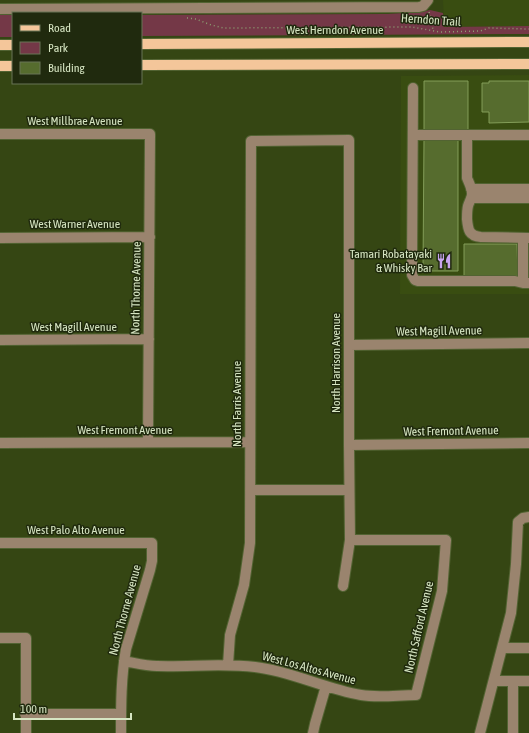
<svg xmlns="http://www.w3.org/2000/svg" width="529" height="733" viewBox="0 0 529 733" font-family="'Asap Condensed',sans-serif">
<style>
.built{fill:#394d11}
.green{fill:#743847}
.building{fill:#566c2e;stroke:#839d59}
.lines{fill:none;stroke-linecap:round;stroke-linejoin:round}
.minor-casing{stroke:#526332;stroke-width:12}
.major-casing{stroke:#526332;stroke-width:12}
.path{stroke:#8d9d72;stroke-width:1.5;stroke-dasharray:1 3;stroke-linecap:butt}
.minor{stroke:#9a846e;stroke-width:10}
.major{stroke:#f4c69a;stroke-width:10}
.labels{text-anchor:middle;dominant-baseline:central;stroke-width:3;stroke-linejoin:round;paint-order:stroke}
.street-label{font-size:12px;fill:#d6e5c2;stroke:#202a0e}
.poi-label{font-size:12px;fill:#d6e5c2;stroke:#202a0e;text-anchor:end}
</style>
<rect width="100%" height="100%" fill="#354613"/>
<path class="built" d="M443,0H529V26L444,27Z
M529,75V294H400L401,76Z"/>
<path class="green" d="M430,10L443,13L444,27L529,26V34L141,36V15L387,14L422,12Z
M0,15H13V37H0Z"/>
<path class="building" d="M424,81H468V132H424Z
M489,81H529V122L489,123V112H482V83H489Z
M424,138H458V271H423Z
M464,244H517L518,276L464,277Z"/>
<g class="lines">
<defs>
<path id="minor" d="M0,9L419,7L423,6L428,0
M413,88L412,275L415,280L418,281H515L523,283H529
M0,134H150L148,442
M413,135H467
M529,135H467V178C469,183 472,188 472,194C472,198 469,202 468,206C467,210 467,215 467,219C468,230 469,236 481,237L529,238
M471,189H529
M471,198H529
M0,238L150,237
M523,283V238
M0,340L149,339
M349,345L529,343
M0,443L250,442
M349,445L529,443
M250,490H349
M0,543H152V561L150,570L126,649C121,677 121,705 121,733
M0,638H26V733
M502,648H529
M124,661C135,663 146,666 157,666C190,667 223,663 255,667C291,671 325,689 361,695C379,698 398,695 416,695L442,591L446,540H350
M228,665L230,635L244,585L250,543L251,141L349,140V445L350,540L343,586
M494,681H529
M513,681V733
M25,714H121
M313,733L315,724L326,686
M480,733L511,613L516,564L518,522L523,518L529,517"/>
<path id="major" d="M141,44L529,42
M0,45H13
M141,65L529,64
M0,66H13"/>
</defs>
<use href="#minor" class="minor-casing"/>
<use href="#major" class="major-casing"/>
<path class="path" d="M429,12L431,18L433,30
M187,18L196,19L211,25L224,28L412,27L440,32L480,31L489,28L529,29"/>
<use href="#minor" class="minor"/>
<use href="#major" class="major"/>
</g>
<defs>
<symbol id="restaurant-bare" viewBox="-9 -9 18 18"><path d="M-5-6h1v4h1v-4h1v4h1v-4h1v5L-1.5 .5V6h-2V.5L-5-1ZM5-6V6H3V1.5H1.5Q1.5-4 5-6Z" fill="#c8a5ef" stroke="#202a0e" stroke-width="2.5" paint-order="stroke"/></symbol>
</defs>
<g fill-rule="evenodd">
<use href="#restaurant-bare" x="433" y="250" width="22" height="22"/>
</g>
<g class="labels">
<g class="street-label">
<text transform="translate(431 20) rotate(4)">Herndon Trail</text>
<text x="335" y="30">West Herndon Avenue</text>
<text x="75" y="121">West Millbrae Avenue</text>
<text x="75" y="224">West Warner Avenue</text>
<text transform="translate(136 288) rotate(-89)">North Thorne Avenue</text>
<text x="74" y="327">West Magill Avenue</text>
<text transform="translate(439 331) rotate(-1)">West Magill Avenue</text>
<text transform="translate(336 363) rotate(-90)">North Harrison Avenue</text>
<text transform="translate(237 404) rotate(-90)">North Farris Avenue</text>
<text x="125" y="430">West Fremont Avenue</text>
<text transform="translate(451 431) rotate(-1)">West Fremont Avenue</text>
<text x="76" y="530">West Palo Alto Avenue</text>
<text transform="translate(125 610) rotate(-75)">North Thorne Avenue</text>
<text transform="translate(419 627) rotate(-77)">North Safford Avenue</text>
<text transform="translate(309 668) rotate(15)">West Los Altos Avenue</text>
</g>
<g class="poi-label">
<text x="432" y="254">Tamari Robatayaki<tspan x="432" dy="14">&amp; Whisky Bar</tspan></text>
</g>
</g>
<rect x="12" y="12" width="130" height="72" fill="#202a0e" stroke="#697556"/>
<rect x="20" y="25" width="20" height="6" fill="#f4c69a" stroke="#697556"/>
<text x="48" y="32" font-size="12" fill="#d6e5c2">Road</text>
<rect x="20" y="42" width="20" height="12" fill="#743847" stroke="#697556"/>
<text x="48" y="52" font-size="12" fill="#d6e5c2">Park</text>
<rect x="20" y="62" width="20" height="12" fill="#566c2e" stroke="#697556"/>
<text x="48" y="72" font-size="12" fill="#d6e5c2">Building</text>
<path d="M14 713v6h117v-6" fill="none" stroke="#d6e5c2" stroke-width="2"/>
<text x="20" y="713" font-size="12" fill="#d6e5c2" stroke="#202a0e" stroke-width="3" paint-order="stroke">100 m</text>
</svg>
